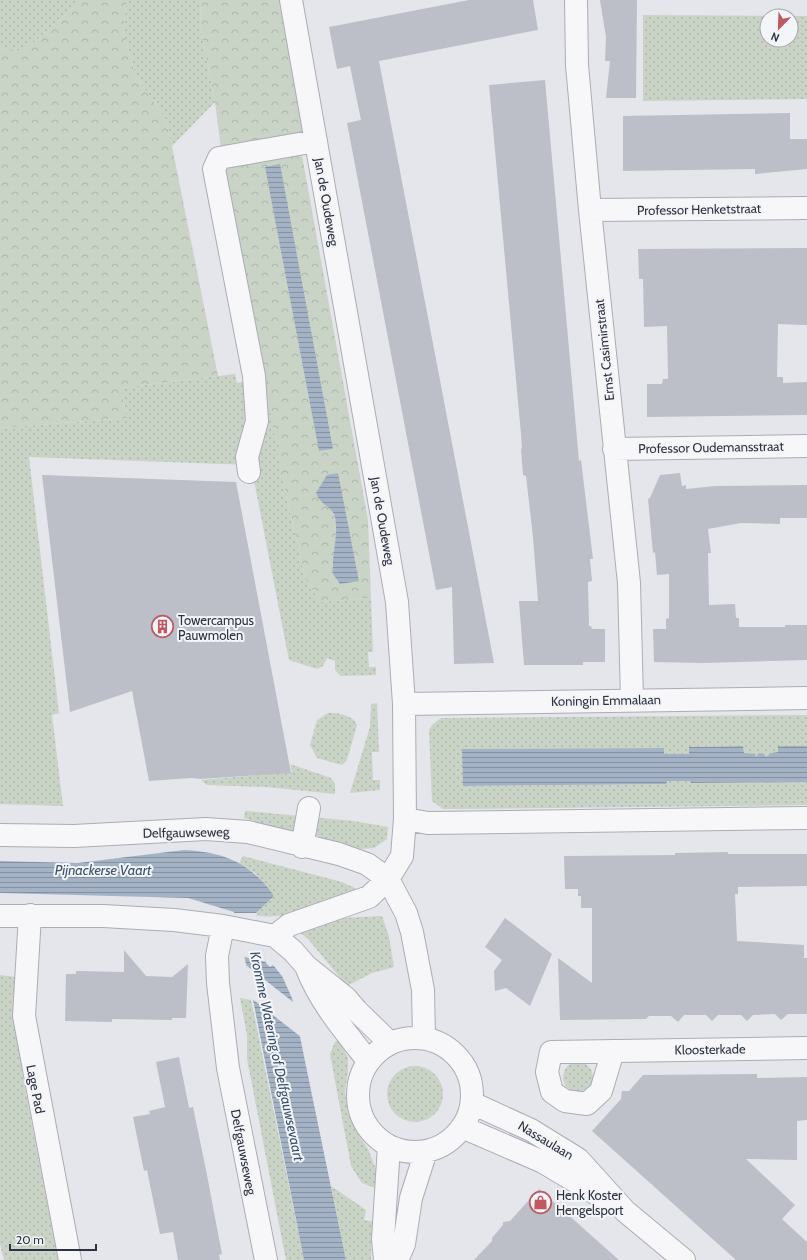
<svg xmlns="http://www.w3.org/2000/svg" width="807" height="1260" viewBox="0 0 807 1260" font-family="Cabin,sans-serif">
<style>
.grass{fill:url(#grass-dots);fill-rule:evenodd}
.forest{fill:url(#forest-crowns);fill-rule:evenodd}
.water{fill:url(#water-rules)}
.pier{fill:#e4e6eb}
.building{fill:#bcbfc7}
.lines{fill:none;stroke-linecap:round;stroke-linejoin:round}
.minor-casing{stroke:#aaadb5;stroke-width:24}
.minor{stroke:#f7f7f9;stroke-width:22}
.labels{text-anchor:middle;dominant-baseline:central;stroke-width:4;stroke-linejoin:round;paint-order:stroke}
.street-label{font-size:13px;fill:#2e3341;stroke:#f4f5f8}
.poi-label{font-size:13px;fill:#2e3341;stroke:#f4f5f8;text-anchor:start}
.water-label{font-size:14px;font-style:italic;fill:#3c5071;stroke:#f4f5f8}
</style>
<defs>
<pattern id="grass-dots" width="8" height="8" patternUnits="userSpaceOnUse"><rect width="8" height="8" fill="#c9d3c6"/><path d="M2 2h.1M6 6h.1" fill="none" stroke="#adb6ab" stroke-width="1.8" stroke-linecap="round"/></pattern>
<pattern id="forest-crowns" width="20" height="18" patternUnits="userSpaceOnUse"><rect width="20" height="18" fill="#c9d3c6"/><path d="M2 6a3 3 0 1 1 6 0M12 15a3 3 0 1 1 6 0" fill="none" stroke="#adb6ab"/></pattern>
<pattern id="water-rules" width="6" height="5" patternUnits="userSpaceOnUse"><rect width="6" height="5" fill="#a4b2c6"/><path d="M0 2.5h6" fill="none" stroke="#8691a2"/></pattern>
</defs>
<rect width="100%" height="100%" fill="#e4e6eb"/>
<path class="grass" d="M0,0H83L24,51L0,49Z
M127,0H201L200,25L215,102L172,146L165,118L136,77L123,31Z
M643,15L807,16V99L643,101ZM767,16H791V40H767Z
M235,374L237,383L264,377L287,499L305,577L320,602L371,598L373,652H368L369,667H376V675L341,676L335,670V661L327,658L323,666L317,669L289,660L251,465L29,457L59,713L52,715L63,806L0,804V428L127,418L121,388Z
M377,703L379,752H372L373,780H380V790L350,793L370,727L371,704Z
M328,713C337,712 354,716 357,725L347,760L342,765L317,758L310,745L317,720Z
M807,715V746H779L778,752C772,753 770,756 767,757C760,759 751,755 744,753L743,746L689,747V754H664V748L463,749V786L666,784V781H691V783L807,782V805L469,809H443L432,801L429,730L432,725L441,718Z
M290,764L331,778L335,784V794L267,787L207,785L201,780L292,772Z
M245,811L354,821L388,827L387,839L374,848L361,849L244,818Z
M243,856L342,882L357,889C325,906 295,919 258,916L257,912L274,896L255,873L239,863Z
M382,916L389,937L394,967L372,973L347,986L308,939L294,928L344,918Z
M0,975L16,977L22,1072L58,1260H4L0,1244Z
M240,998L251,1000L252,1004L304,1260H286L247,1059V1035Z
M339,1040L348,1058V1072L345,1091L348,1113L357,1132L368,1149L377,1172L375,1188L362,1183L351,1166L330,1054L335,1042Z
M563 1077a15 15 0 1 1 30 0a15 15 0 1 1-30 0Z
M387 1094a28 28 0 1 1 56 0a28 28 0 1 1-56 0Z
M331,1186L366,1210L364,1220L372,1221L371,1260H346Z"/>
<path class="forest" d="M83,0H127L123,31L136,77L165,118L172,146L218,376L121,388L127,418L0,428V49L24,51Z
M201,0H279L305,135L221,149L215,102L200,25Z
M301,150L368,520L371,598L320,602L305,577L287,499L223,164ZM266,167L333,449L319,451ZM337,473L359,580V581L332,567C334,551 341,527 333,512Z"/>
<path class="water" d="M280,164L333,449L319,451L265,167Z
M338,473L359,581L340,584L333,574C331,556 339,536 335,517C333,507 319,504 316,493L327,475Z
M743,746L744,753L755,754L756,757L759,753L764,754L766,757L772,753L778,752V746H807V782L691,783L690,781H667L666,784L463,786L462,749L664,748V754H689V747Z
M184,850C224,852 251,863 274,896L256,913L266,963L270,967L273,965L282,976L292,998L346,1260H304L246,964L234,912L188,898L0,893V861L78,863Z"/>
<path class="pier" d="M234,913H256L266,962L244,957Z
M246,965L293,1002L301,1037L251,998Z"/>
<path class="building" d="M469,0H533L538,30L379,61L494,663L454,664L452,587L436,590L347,123L361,120L350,66L337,69L329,27Z
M600,0H637L636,98H606L610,61H605L606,37Z
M545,80L579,461L581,460L593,559H590L592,581L588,582L589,626H591L592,629H605V662H583V665H524L519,601H538L533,537L526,476L523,475L521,449L522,448L521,434L489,85Z
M790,113V139H807V169L755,174V169L623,171V116Z
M807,248V325L778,324L777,377H783V383L807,382V415L647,417V384H662L663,379H668L667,326L644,327L643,279H639L638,249Z
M680,473L682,486L686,485V489L716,486L807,485V518H780V524L741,523L708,529L711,553H708L709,605L735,604L736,618H739V627H785V625H807V660L703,663L654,662L653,629H666V619L669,618V574L657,575L655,552L653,553L648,499L650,498L660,475Z
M42,475L236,482L291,773L201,779L191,778L149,781L132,691L70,712Z
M728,852V854H807V886L738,887V894H735L737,941L804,945V958H807V1014H788L781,1020L775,1014L753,1015L747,1021L741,1015H718L712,1021L706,1015H684L678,1022L671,1016H649L646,1019L560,1020L558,958L592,983V908H581V896H578V889H565L564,856L675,855V853Z
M505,918L552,954L530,1006L506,988L495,991L494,971L502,960L485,947Z
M124,950L146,976L172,977L188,964L186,1018H172V1020L112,1019V1022L65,1021L66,974H76V971L124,972Z
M179,1057L189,1108L193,1107L206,1170L222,1254L219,1255L220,1260H178L173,1232L160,1234L147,1170L144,1171L133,1117L150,1114L149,1111L165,1107L156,1062Z
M757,1074V1078L807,1077V1120L797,1121V1160L746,1159L795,1205L782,1219L807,1242V1260H736L592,1131L621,1099L622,1091H629L643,1075Z
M539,1189L619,1260H474L492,1241V1238L503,1225V1222L510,1221Z"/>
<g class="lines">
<defs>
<path id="minor" d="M576,0L577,65L590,210L629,583L632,700
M590,210L807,208
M614,449L807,446
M249,472L247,457L257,421L254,376L214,169L219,158L316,141
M404,704L807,698
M405,819L428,823L807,818
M0,835L74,836L206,829L248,832L339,854L367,864L388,879L406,913L412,932L423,990L424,1038
M302,847L309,808
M30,915L24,1016L70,1260
M0,916H103L174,920L223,926L275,936L293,951L306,966L346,998L357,1011L390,1043
M223,926L217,956L218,983L228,1068L266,1260
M275,936L289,925L369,897L388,879L402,856L405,819L404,704L397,602L291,0
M307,969C321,1004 345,1031 368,1061
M358 1095a57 57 0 1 1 114 0a57 57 0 1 1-114 0Z
M613,1051L601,1091L587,1104L565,1101L552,1092L547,1072L551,1052L807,1048
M472,1103L531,1130L578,1159L625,1211L684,1260
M462,1127L543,1162L605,1199
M385,1260L383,1239L389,1146
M397,1260L404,1244L411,1198L426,1151"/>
</defs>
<use href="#minor" class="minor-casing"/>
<use href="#minor" class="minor"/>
</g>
<defs>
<symbol id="building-ring" viewBox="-11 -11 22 22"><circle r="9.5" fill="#f4f5f8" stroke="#c05961" stroke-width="1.5"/><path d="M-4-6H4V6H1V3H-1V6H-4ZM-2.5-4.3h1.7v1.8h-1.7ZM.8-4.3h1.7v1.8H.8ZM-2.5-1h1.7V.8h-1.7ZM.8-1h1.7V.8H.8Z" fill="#c05961"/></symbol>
<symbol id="shop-ring" viewBox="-11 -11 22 22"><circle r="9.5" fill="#f4f5f8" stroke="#c05961" stroke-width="1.5"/><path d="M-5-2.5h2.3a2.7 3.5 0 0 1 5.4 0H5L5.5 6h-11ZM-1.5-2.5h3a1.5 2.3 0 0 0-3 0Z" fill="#c05961"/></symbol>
</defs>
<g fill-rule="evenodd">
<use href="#building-ring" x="150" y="614" width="25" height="25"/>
<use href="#shop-ring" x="528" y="1190" width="25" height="25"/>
</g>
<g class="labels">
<g class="street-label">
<text transform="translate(327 202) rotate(80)">Jan de Oudeweg</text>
<text transform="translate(699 209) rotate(-1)">Professor Henketstraat</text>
<text transform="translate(604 350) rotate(-96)">Ernst Casimirstraat</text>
<text transform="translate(711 447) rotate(-1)">Professor Oudemansstraat</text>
<text transform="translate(383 521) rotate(80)">Jan de Oudeweg</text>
<text transform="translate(606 700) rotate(-1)">Koningin Emmalaan</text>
<text transform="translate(186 832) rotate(-1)">Delfgauwseweg</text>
<text transform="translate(710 1049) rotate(-1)">Kloosterkade</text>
<text transform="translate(36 1089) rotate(79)">Lage Pad</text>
<text transform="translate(546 1140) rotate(31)">Nassaulaan</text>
<text transform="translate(244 1152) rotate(79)">Delfgauwseweg</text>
</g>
<g class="poi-label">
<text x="178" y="620">Towercampus<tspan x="178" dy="15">Pauwmolen</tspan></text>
<text x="556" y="1195">Henk Koster<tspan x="556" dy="15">Hengelsport</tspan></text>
</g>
<g class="water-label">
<text x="103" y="870">Pijnackerse Vaart</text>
<text transform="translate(277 1056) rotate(78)">Kromme Watering of Delfgauwsevaart</text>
</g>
</g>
<g transform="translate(779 28) rotate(203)"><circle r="19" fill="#f4f5f8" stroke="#a5a7af"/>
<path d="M0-3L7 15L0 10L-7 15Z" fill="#c05961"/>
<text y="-6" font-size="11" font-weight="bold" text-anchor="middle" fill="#2e3341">N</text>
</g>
<path d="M10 1244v6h86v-6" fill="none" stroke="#2e3341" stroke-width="2"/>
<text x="16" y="1244" font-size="12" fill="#2e3341" stroke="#f4f5f8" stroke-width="3" paint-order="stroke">20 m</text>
</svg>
